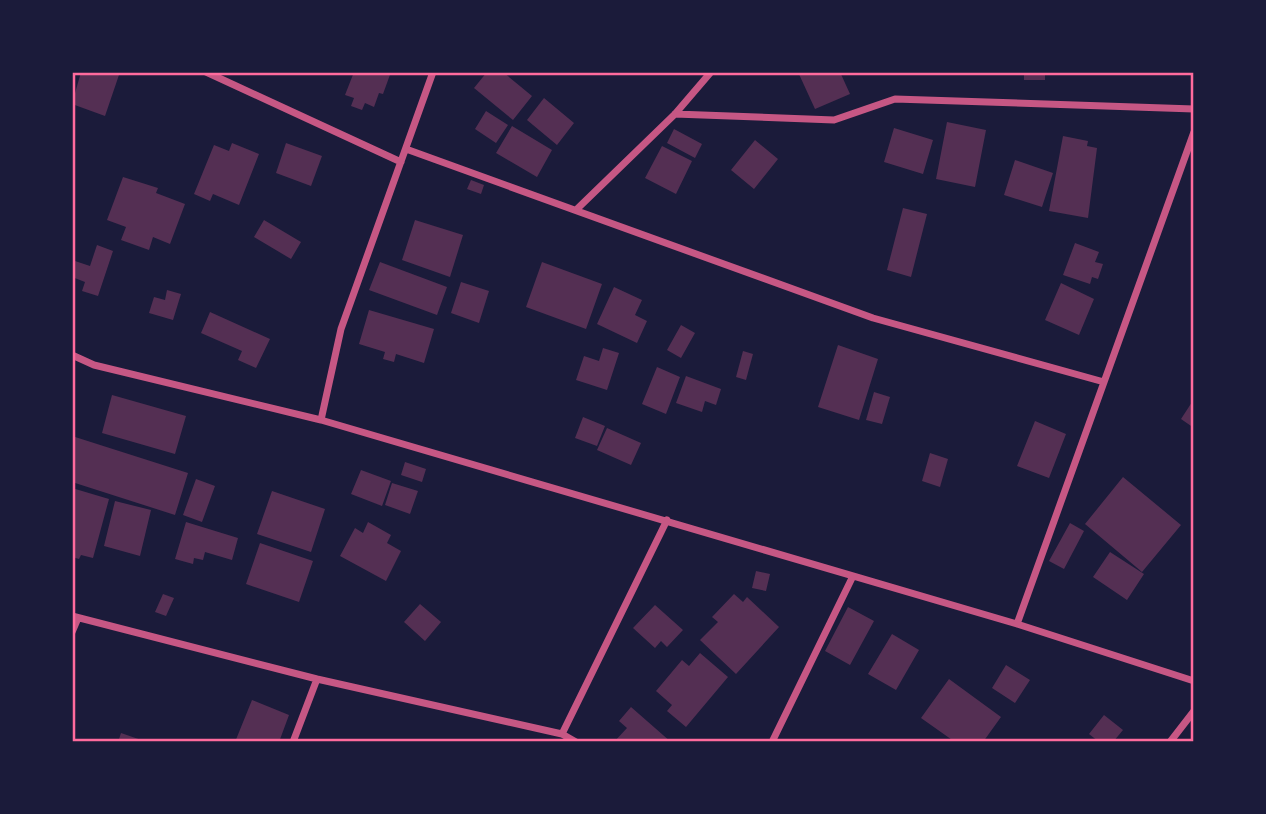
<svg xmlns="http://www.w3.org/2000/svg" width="1266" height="814" viewBox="0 0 1266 814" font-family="Manrope,sans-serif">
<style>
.building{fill:#542f53}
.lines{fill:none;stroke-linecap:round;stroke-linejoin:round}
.minor{stroke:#c65784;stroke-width:7}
.neatline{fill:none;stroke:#ff6b9d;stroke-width:2.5}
</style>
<rect width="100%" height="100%" fill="#1b1b3a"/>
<path class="building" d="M81,72H120L105,116L72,104Z
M354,72H391L383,94L379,93L374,107L365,103L362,110L351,106L354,98L345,95Z
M487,72H503L532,96L513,120L474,88Z
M798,72H840L850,94L815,109Z
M1011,72H1045V80H1024V74L1011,75Z
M544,98L574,123L557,145L527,120Z
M486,111L508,125L496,143L475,129Z
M947,122L986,130L975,187L936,179Z
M512,126L552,150L537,177L496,153Z
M894,128L933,140L923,174L884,162Z
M674,129L702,144L695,158L667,143Z
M1063,136L1088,141L1087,146L1097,148L1088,218L1049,211Z
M755,140L778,159L754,189L731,170Z
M232,143L259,154L239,205L213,194L210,201L194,194L214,145L229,151Z
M286,143L322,156L311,186L276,173Z
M662,146L692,161L676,194L645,178Z
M1015,160L1053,173L1042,207L1004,195Z
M123,177L158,188L156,193L185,204L170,244L153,237L149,250L121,240L126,227L107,220Z
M471,180L484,185L481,194L467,189Z
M903,208L927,214L911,277L887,270Z
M264,220L301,242L291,259L254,237Z
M415,220L463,235L450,277L402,260Z
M1075,243L1099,252L1095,262L1103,264L1098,279L1092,277L1090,284L1063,275Z
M97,245L113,251L98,296L82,291L85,282L72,277V260L90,266Z
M380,262L447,287L437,315L369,290Z
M542,262L602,284L586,329L526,307Z
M461,282L489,291L479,323L451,313Z
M1061,283L1094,299L1079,335L1045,320Z
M614,287L642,300L635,315L647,321L637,343L597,324Z
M167,290L181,294L173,320L149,313L154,297L165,300Z
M369,310L434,329L424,363L396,354L394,362L383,359L385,352L359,344Z
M210,312L270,339L256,368L238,360L242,351L201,333Z
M681,325L695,333L681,358L667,350Z
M838,345L878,359L859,420L818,407Z
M603,348L619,353L607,390L576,380L584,356L599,361Z
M743,351L753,354L746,380L736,377Z
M657,367L680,377L666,414L642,404Z
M686,376L721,389L716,405L705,401L702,412L676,403Z
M874,392L890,397L882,424L866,420Z
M112,395L186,416L175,454L102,433Z
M1194,399V428L1181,419Z
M583,417L605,426L597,446L575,438Z
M1035,421L1066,434L1049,478L1017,466Z
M607,428L641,443L631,465L597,450Z
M72,436L188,473L175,515L72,482Z
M930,453L948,459L940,487L922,481Z
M405,462L426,469L422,482L401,475Z
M361,470L391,481L382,506L351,494Z
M1123,477L1181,525L1142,572L1085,524Z
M196,479L215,486L202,522L183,515Z
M392,483L418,491L410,514L385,505Z
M72,488L109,499L93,558L81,555L79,559L72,557Z
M272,491L325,509L311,552L257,534Z
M115,501L151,510L140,556L104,546Z
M186,522L238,538L232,560L205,552L203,560L194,558L193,564L175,559Z
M368,522L391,535L387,543L401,551L386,581L340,556L355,528L363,533Z
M1070,523L1084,531L1064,569L1049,561Z
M260,543L313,561L299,602L246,584Z
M1110,552L1144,574L1127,600L1093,577Z
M756,571L770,574L766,591L752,588Z
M163,594L174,598L166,616L155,612Z
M734,594L743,602L747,597L779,627L736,674L700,640L718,622L712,617Z
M420,604L441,622L425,641L404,622Z
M655,605L683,630L667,647L661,641L655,648L633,628Z
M848,607L874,621L850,665L825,651Z
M892,634L919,650L896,690L868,674Z
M700,653L728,677L686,727L667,711L672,705L656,691L682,660L689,666Z
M1006,665L1030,680L1015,703L992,688Z
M949,679L1001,717L983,742H955L921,718Z
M252,700L289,715L279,742H235Z
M631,707L671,742H614L627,728L619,721Z
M1104,715L1123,730L1113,742H1099L1089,734Z
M121,733L147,742H118Z"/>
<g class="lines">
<path class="minor" d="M206,72L401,162
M675,114L834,120L895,99L1194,109
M406,149L873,318L1104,382
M576,210L675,114L711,72
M72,355L94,365L321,420L1017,624L1194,681
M321,420L341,329L433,72
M72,616L317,679L562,734L576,742
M1017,624L1194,132
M72,632L78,618
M562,734L667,520
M293,742L317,679
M772,742L853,576
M1170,742L1194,711"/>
</g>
<rect width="1266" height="814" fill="none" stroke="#1b1b3a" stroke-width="147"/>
<rect x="74" y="74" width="1118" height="666" class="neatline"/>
</svg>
